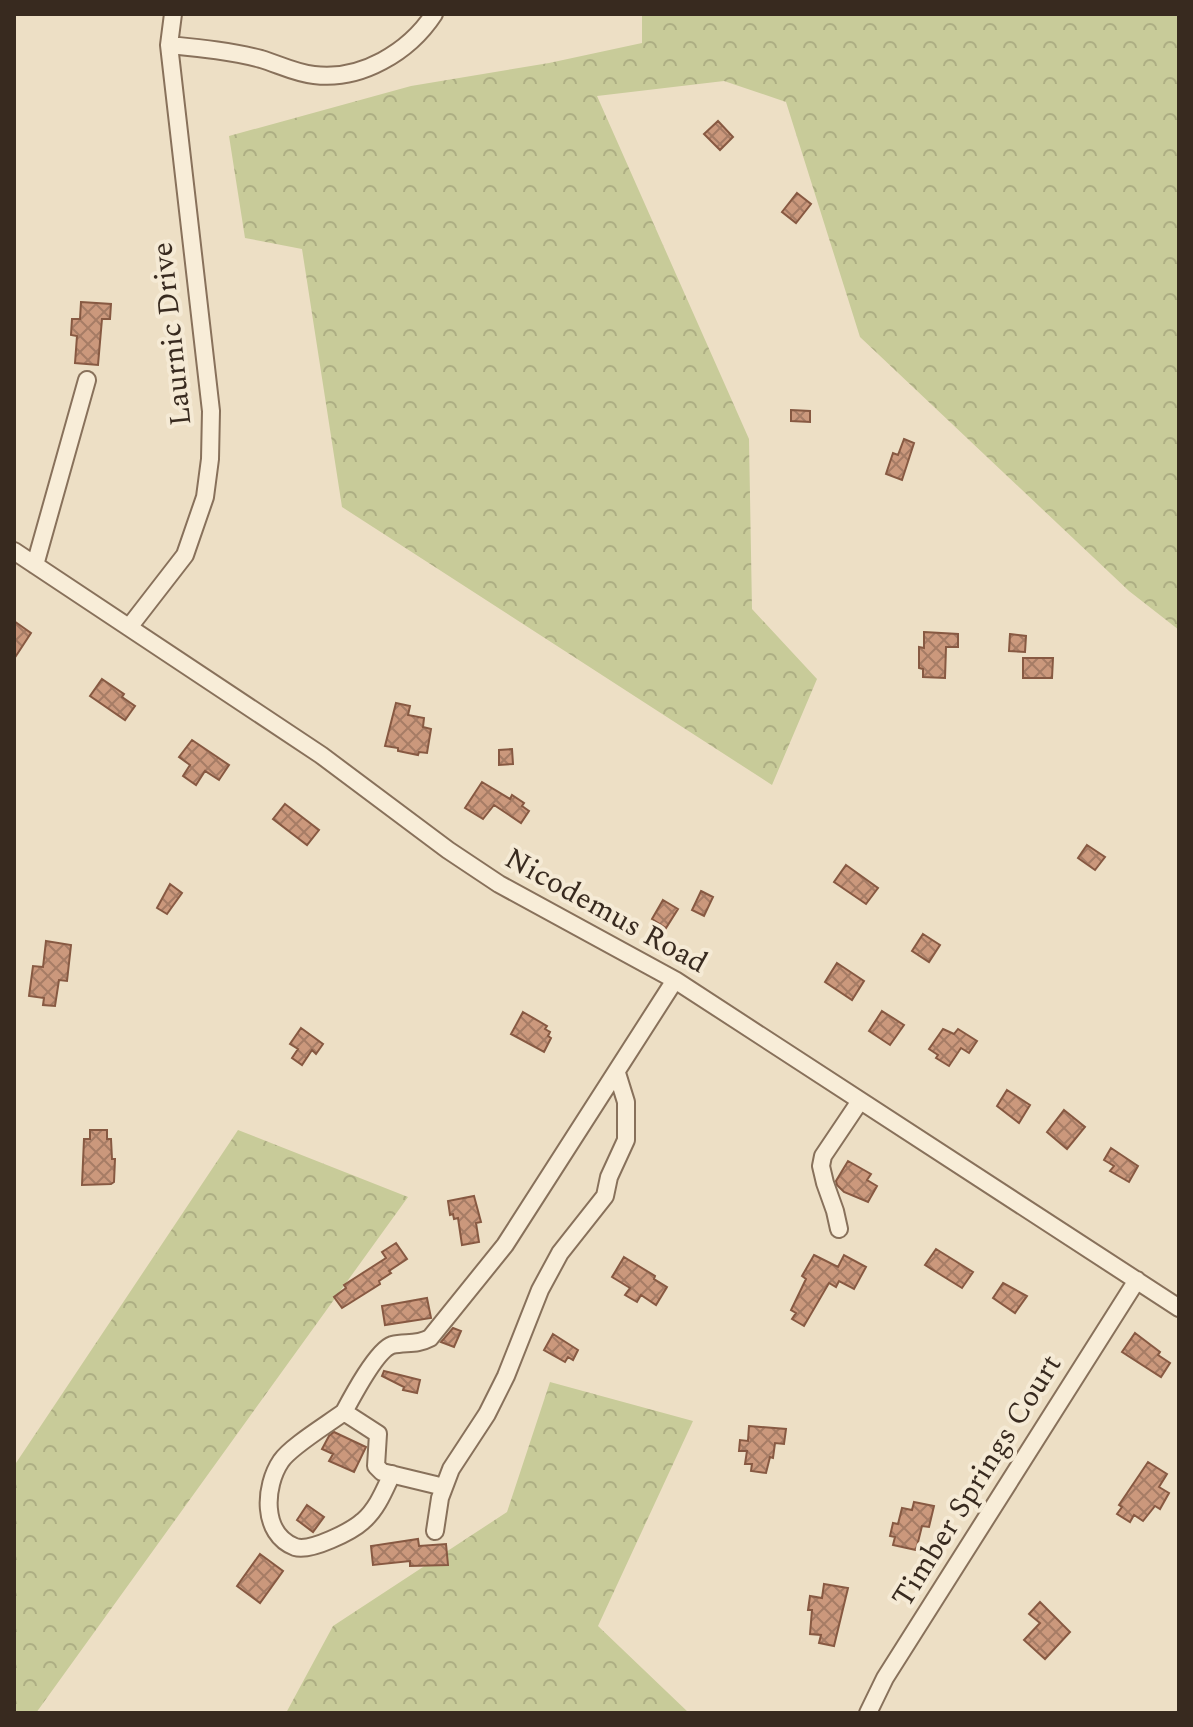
<svg xmlns="http://www.w3.org/2000/svg" width="1193" height="1727" viewBox="0 0 1193 1727" font-family="Spectral,serif">
<style>
.forest{fill:url(#forest-crowns)}
.building{fill:url(#building-cross-hatch);stroke:#875942;stroke-width:2}
.lines{fill:none;stroke-linecap:round;stroke-linejoin:round}
.minor-casing{stroke:#88715b;stroke-width:20}
.minor{stroke:#f8edd8;stroke-width:16}
.labels{text-anchor:middle;dominant-baseline:central;stroke-width:8;stroke-linejoin:round;paint-order:stroke}
.street-label{font-size:30px;fill:#382a1f;stroke:#f5ead5}
</style>
<defs>
<pattern id="forest-crowns" width="20" height="18" patternUnits="userSpaceOnUse" patternTransform="scale(2)"><rect width="20" height="18" fill="#c8cb99"/><path d="M2 6a3 3 0 1 1 6 0M12 15a3 3 0 1 1 6 0" fill="none" stroke="#adae83"/></pattern>
<pattern id="building-cross-hatch" width="8" height="8" patternUnits="userSpaceOnUse" patternTransform="scale(2)"><rect width="8" height="8" fill="#cb987c"/><path d="M0 0l8 8M0 8l8-8" fill="none" stroke="#a67c65"/></pattern>
</defs>
<rect width="100%" height="100%" fill="#eddfc5"/>
<path class="forest" d="M642,14H1179V630L1129,591L860,337L786,102L724,81L597,96L749,439L752,609L817,679L772,785L342,507L302,249L245,238L229,136L411,86L549,63L642,43Z
M238,1130L408,1197L36,1713H14V1466Z
M550,1382L693,1421L598,1626L689,1713H286L333,1626L507,1512Z"/>
<path class="building" d="M718,121L733,137L720,150L704,134Z
M797,193L811,204L796,223L782,212Z
M81,302L111,304L110,319H102L98,365L75,363L77,336L71,335L72,319H80Z
M791,410L810,411V422L791,421Z
M904,439L914,443L902,480L886,474L893,453L898,455Z
M14,621L31,633L14,659Z
M924,632L958,634V647H946L945,678L923,677V669L919,668V647L924,648Z
M1010,634L1026,636L1025,652L1009,651Z
M1023,658H1053L1052,678H1023Z
M102,679L124,694L122,697L135,706L125,720L90,696Z
M396,703L410,706L408,715L424,718L423,727L431,729L427,753L419,752L418,755L398,751V748L385,746Z
M192,740L229,765L219,780L205,771L196,785L183,776L190,765L179,757Z
M512,749L513,764L499,765V750Z
M482,782L510,799L512,795L524,803L522,806L529,811L521,823L494,805L483,819L465,808Z
M285,804L319,830L307,845L273,819Z
M1087,845L1105,857L1095,870L1078,858Z
M846,865L878,888L866,904L834,882Z
M170,884L182,893L167,914L157,908Z
M701,891L713,897L704,916L692,910Z
M663,900L678,909L666,928L652,919Z
M923,934L940,945L929,962L912,951Z
M46,941L71,945L67,981L59,980L55,1006L43,1005L44,998L29,996L33,966L43,967Z
M837,963L864,981L852,1000L825,982Z
M882,1011L904,1025L890,1045L869,1031Z
M523,1012L547,1026L545,1029L550,1032L548,1036L551,1038L544,1052L511,1034Z
M301,1028L323,1044L316,1054L312,1050L302,1065L292,1058L298,1049L290,1044Z
M943,1029L954,1034L958,1029L977,1041L969,1053L961,1048L949,1066L936,1058L938,1055L929,1049Z
M1007,1090L1030,1105L1019,1123L997,1106Z
M1064,1110L1085,1127L1067,1149L1047,1132Z
M90,1130H107V1139H111L112,1159H115L114,1182L111,1184L82,1185L84,1139H90Z
M1111,1148L1138,1166L1129,1182L1110,1171L1114,1166L1104,1160Z
M848,1161L871,1174L867,1180L877,1186L868,1202L844,1192L837,1185L836,1181Z
M474,1196L481,1222L476,1223L479,1242L462,1245L458,1218L454,1219L453,1214L450,1215L448,1201Z
M396,1243L407,1259L389,1271L391,1273L379,1281L380,1284L342,1308L334,1297L346,1288L344,1285L386,1258L382,1252Z
M936,1249L973,1272L962,1288L925,1265Z
M814,1255L838,1267L844,1255L866,1267L854,1289L839,1281L836,1287L829,1283L804,1326L792,1319L796,1313L791,1310L806,1279L802,1276Z
M624,1257L655,1276L654,1279L667,1287L656,1305L641,1295L637,1302L625,1295L630,1288L612,1277Z
M1003,1283L1027,1296L1015,1313L993,1298Z
M427,1298L431,1318L385,1325L382,1306Z
M453,1328L461,1331L454,1347L441,1342Z
M1135,1333L1160,1352L1158,1355L1170,1363L1161,1377L1122,1352Z
M553,1334L578,1350L573,1360L568,1357L565,1362L544,1350Z
M384,1371L420,1380L417,1393L403,1390L404,1387L382,1376Z
M749,1426L786,1429L784,1444L775,1443L773,1458L770,1457L766,1473L751,1471L752,1464H745L747,1451H739L740,1440L748,1441Z
M334,1432L366,1447L354,1472L329,1461L333,1454L322,1449L329,1436Z
M1148,1462L1167,1474L1159,1487L1169,1493L1160,1509L1155,1506L1143,1521L1134,1515L1130,1522L1117,1514L1122,1507L1119,1505Z
M914,1502L934,1506L929,1527L922,1526L916,1550L893,1545L895,1537L890,1536L893,1523L898,1524L902,1508L912,1510Z
M307,1505L324,1517L313,1532L297,1520Z
M418,1539L419,1546L446,1544L448,1565L410,1566V1561L373,1565L371,1546Z
M260,1554L283,1571L260,1603L237,1586Z
M824,1584L848,1588L834,1646L819,1643L821,1635L810,1634L812,1610H808L810,1596L822,1598Z
M1040,1602L1070,1632L1045,1659L1024,1640L1040,1623L1029,1614Z"/>
<g class="lines">
<defs>
<path id="minor" d="M169,45C199,48 231,51 261,59C278,64 295,73 314,75C361,81 409,52 434,14
M14,551L321,755L448,850L499,884L675,980L1179,1308
M35,565L87,380
M130,626L185,555L205,497L210,459L211,411L169,45L173,14
M839,1229L835,1211L825,1183L821,1166L823,1156L860,1101
M344,1412C328,1424 290,1447 281,1461C264,1486 261,1534 295,1547C311,1552 352,1531 363,1521C377,1509 384,1491 392,1474
M444,1487L382,1472L376,1466L378,1434L344,1412C352,1397 377,1350 392,1345C406,1342 417,1345 430,1338L505,1245L675,980
M435,1531L440,1498L451,1469L487,1414L506,1376L540,1290L560,1253L605,1196L609,1177L626,1140V1102L617,1073
M868,1713L885,1678L1137,1280"/>
</defs>
<use href="#minor" class="minor-casing"/>
<use href="#minor" class="minor"/>
</g>
<g class="labels">
<g class="street-label">
<text transform="translate(172 334) rotate(-96)">Laurnic Drive</text>
<text transform="translate(606 911) rotate(29)">Nicodemus Road</text>
<text transform="translate(977 1481) rotate(-58)">Timber Springs Court</text>
</g>
</g>
<rect width="1193" height="1727" fill="none" stroke="#382a1f" stroke-width="32"/>
</svg>
